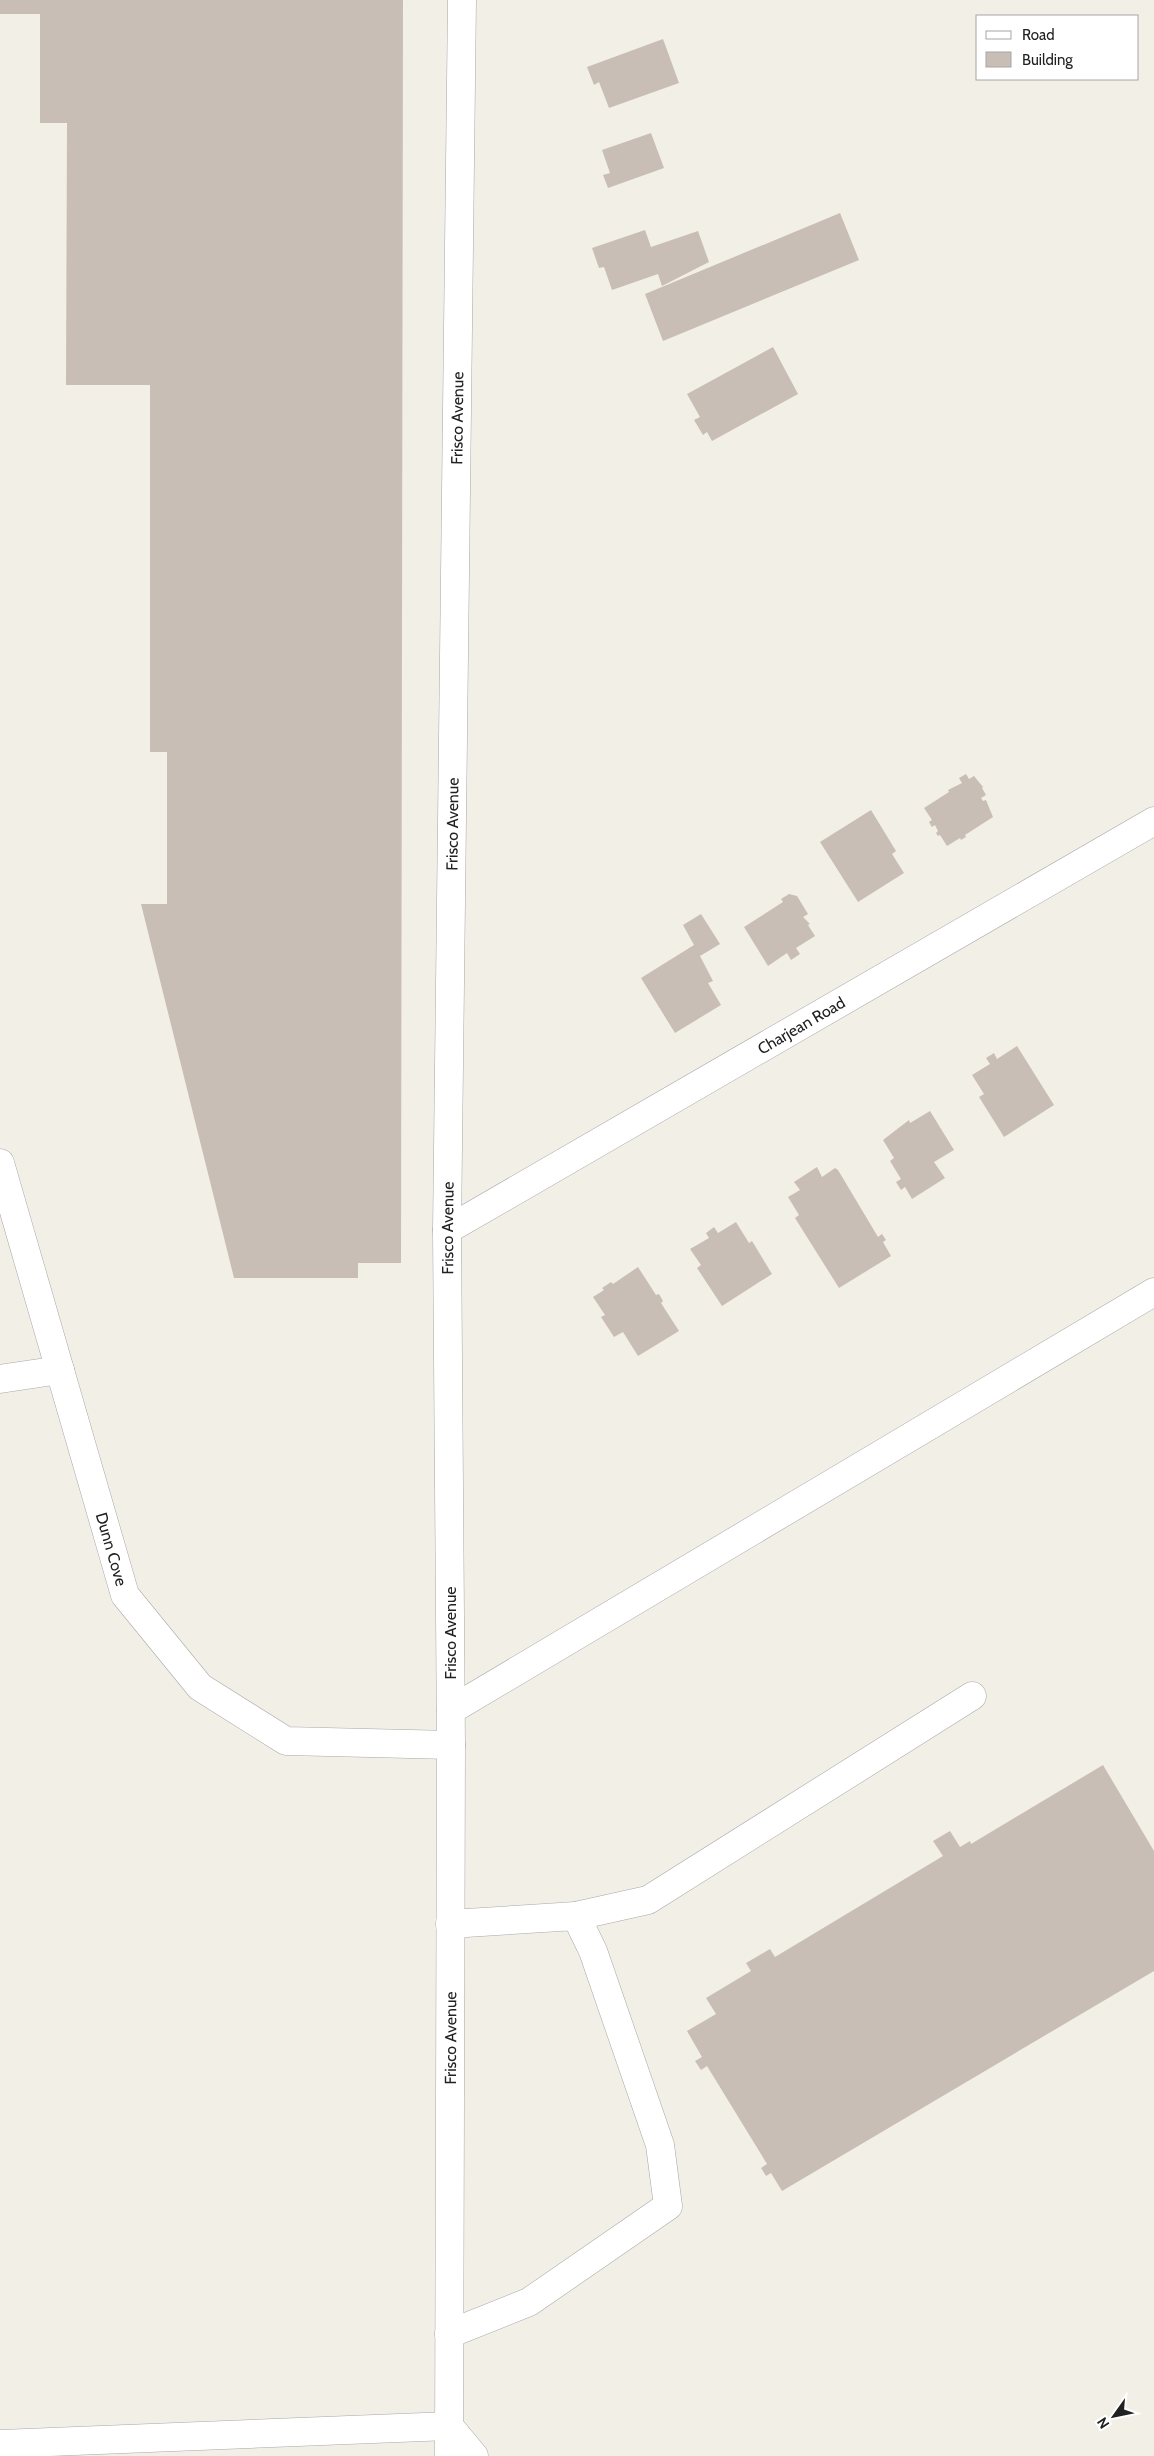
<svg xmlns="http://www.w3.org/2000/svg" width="1154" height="2456" viewBox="0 0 1154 2456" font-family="Cabin,sans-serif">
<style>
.building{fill:#c8beb6}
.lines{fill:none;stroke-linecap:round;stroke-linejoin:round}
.minor-casing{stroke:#a8a8a8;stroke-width:29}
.minor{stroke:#fff;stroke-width:28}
.labels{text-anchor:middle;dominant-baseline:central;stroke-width:4;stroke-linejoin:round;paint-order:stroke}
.street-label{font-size:16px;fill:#212121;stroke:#fff}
</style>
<rect width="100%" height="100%" fill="#f2efe7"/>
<path class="building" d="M0,0H403L401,1263H358V1278H234L141,904H167V752H150V385H66L67,123H40V14H0Z
M663,39L679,83L609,108L599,82L594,85L587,67Z
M651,133L664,168L608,188L603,175L610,173L602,150Z
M840,213L859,260L663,341L645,294Z
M645,230L651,247L698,231L709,262L662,286L658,274L612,290L604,267L599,268L592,248Z
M773,347L798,394L712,441L707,432L703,435L694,420L700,417L687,394Z
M966,774L969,779L974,776L983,787L982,788L986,795L981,798L983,801L986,800L993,817L965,835L966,837L961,840L960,838L947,846L940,835L938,836L936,833L938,831L935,825L932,827L929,822L932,820L924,808L949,792L948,790L962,783L959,778Z
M871,810L896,851L892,854L904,873L858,902L820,842Z
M789,894L797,896L808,914L803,917L810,924L808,925L815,936L796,948L800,954L791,960L787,953L768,966L744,927L783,902L781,899Z
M701,914L720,944L700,956L713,981L708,983L721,1005L675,1033L641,978L694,945L683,925Z
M1017,1046L1054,1105L1004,1137L979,1097L984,1094L972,1075L990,1064L986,1058L994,1053L997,1059Z
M930,1111L954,1150L934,1162L945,1178L912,1199L905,1187L901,1190L896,1182L901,1179L890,1161L894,1158L883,1140L909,1120L910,1123Z
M817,1167L822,1177L835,1168L838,1170L878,1237L882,1234L886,1240L883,1242L891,1256L839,1288L795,1218L799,1215L788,1197L800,1190L794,1182Z
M736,1222L749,1243L752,1241L772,1274L722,1306L697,1268L701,1265L690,1249L709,1238L706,1233L714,1227L718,1233Z
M638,1267L656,1295L659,1294L663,1301L661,1303L679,1331L638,1356L623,1332L614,1337L601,1317L605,1315L593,1297L604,1290L602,1288L611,1282L613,1284Z
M1103,1765L1154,1851V1971L782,2191L771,2173L766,2176L761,2168L767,2164L707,2066L701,2070L695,2061L702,2057L687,2031L716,2014L706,1998L751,1971L746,1963L770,1949L775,1957L943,1856L933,1841L950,1831L960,1847L970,1841L971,1844Z"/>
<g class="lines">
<defs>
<g id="minor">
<path id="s1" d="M0,1163L125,1595L200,1687L286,1741L451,1745"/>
<path id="s2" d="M447,1230L1154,821"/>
<path d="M0,1379L60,1370"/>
<path d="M451,1710L1154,1292"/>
<path d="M576,1916L648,1900L972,1696"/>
<path d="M449,2334L529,2302L668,2206L660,2145L593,1951L576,1916L450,1924"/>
<path d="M449,2426L474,2456"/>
<path d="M0,2444L449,2426"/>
<path id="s3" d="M449,2456L451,1745L447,1230L462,0"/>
</g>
</defs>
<use href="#minor" class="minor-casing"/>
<use href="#minor" class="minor"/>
</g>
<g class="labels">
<g class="street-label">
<text stroke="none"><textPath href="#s3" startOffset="2038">Frisco Avenue</textPath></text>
<text stroke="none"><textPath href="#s3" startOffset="1632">Frisco Avenue</textPath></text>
<text stroke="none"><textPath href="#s2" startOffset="409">Charjean Road</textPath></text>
<text stroke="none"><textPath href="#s3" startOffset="1228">Frisco Avenue</textPath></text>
<text stroke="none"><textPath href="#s1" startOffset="402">Dunn Cove</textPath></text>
<text transform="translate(450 1633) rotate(-90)">Frisco Avenue</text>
<text stroke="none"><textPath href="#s3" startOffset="418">Frisco Avenue</textPath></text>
</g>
</g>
<rect x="976" y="15" width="162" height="65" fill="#ffffff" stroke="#a6a6a6"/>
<rect x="986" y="31" width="25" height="8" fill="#ffffff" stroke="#a6a6a6"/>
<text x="1022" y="40" font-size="15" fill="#212121">Road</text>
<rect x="986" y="52" width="25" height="15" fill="#c8beb6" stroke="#a6a6a6"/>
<text x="1022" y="65" font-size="15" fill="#212121">Building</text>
<g transform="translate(1114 2416) rotate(237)" stroke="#ffffff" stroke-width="4" paint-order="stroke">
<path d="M0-4L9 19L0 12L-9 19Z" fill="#212121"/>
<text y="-8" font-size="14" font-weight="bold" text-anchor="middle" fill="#212121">N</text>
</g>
</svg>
